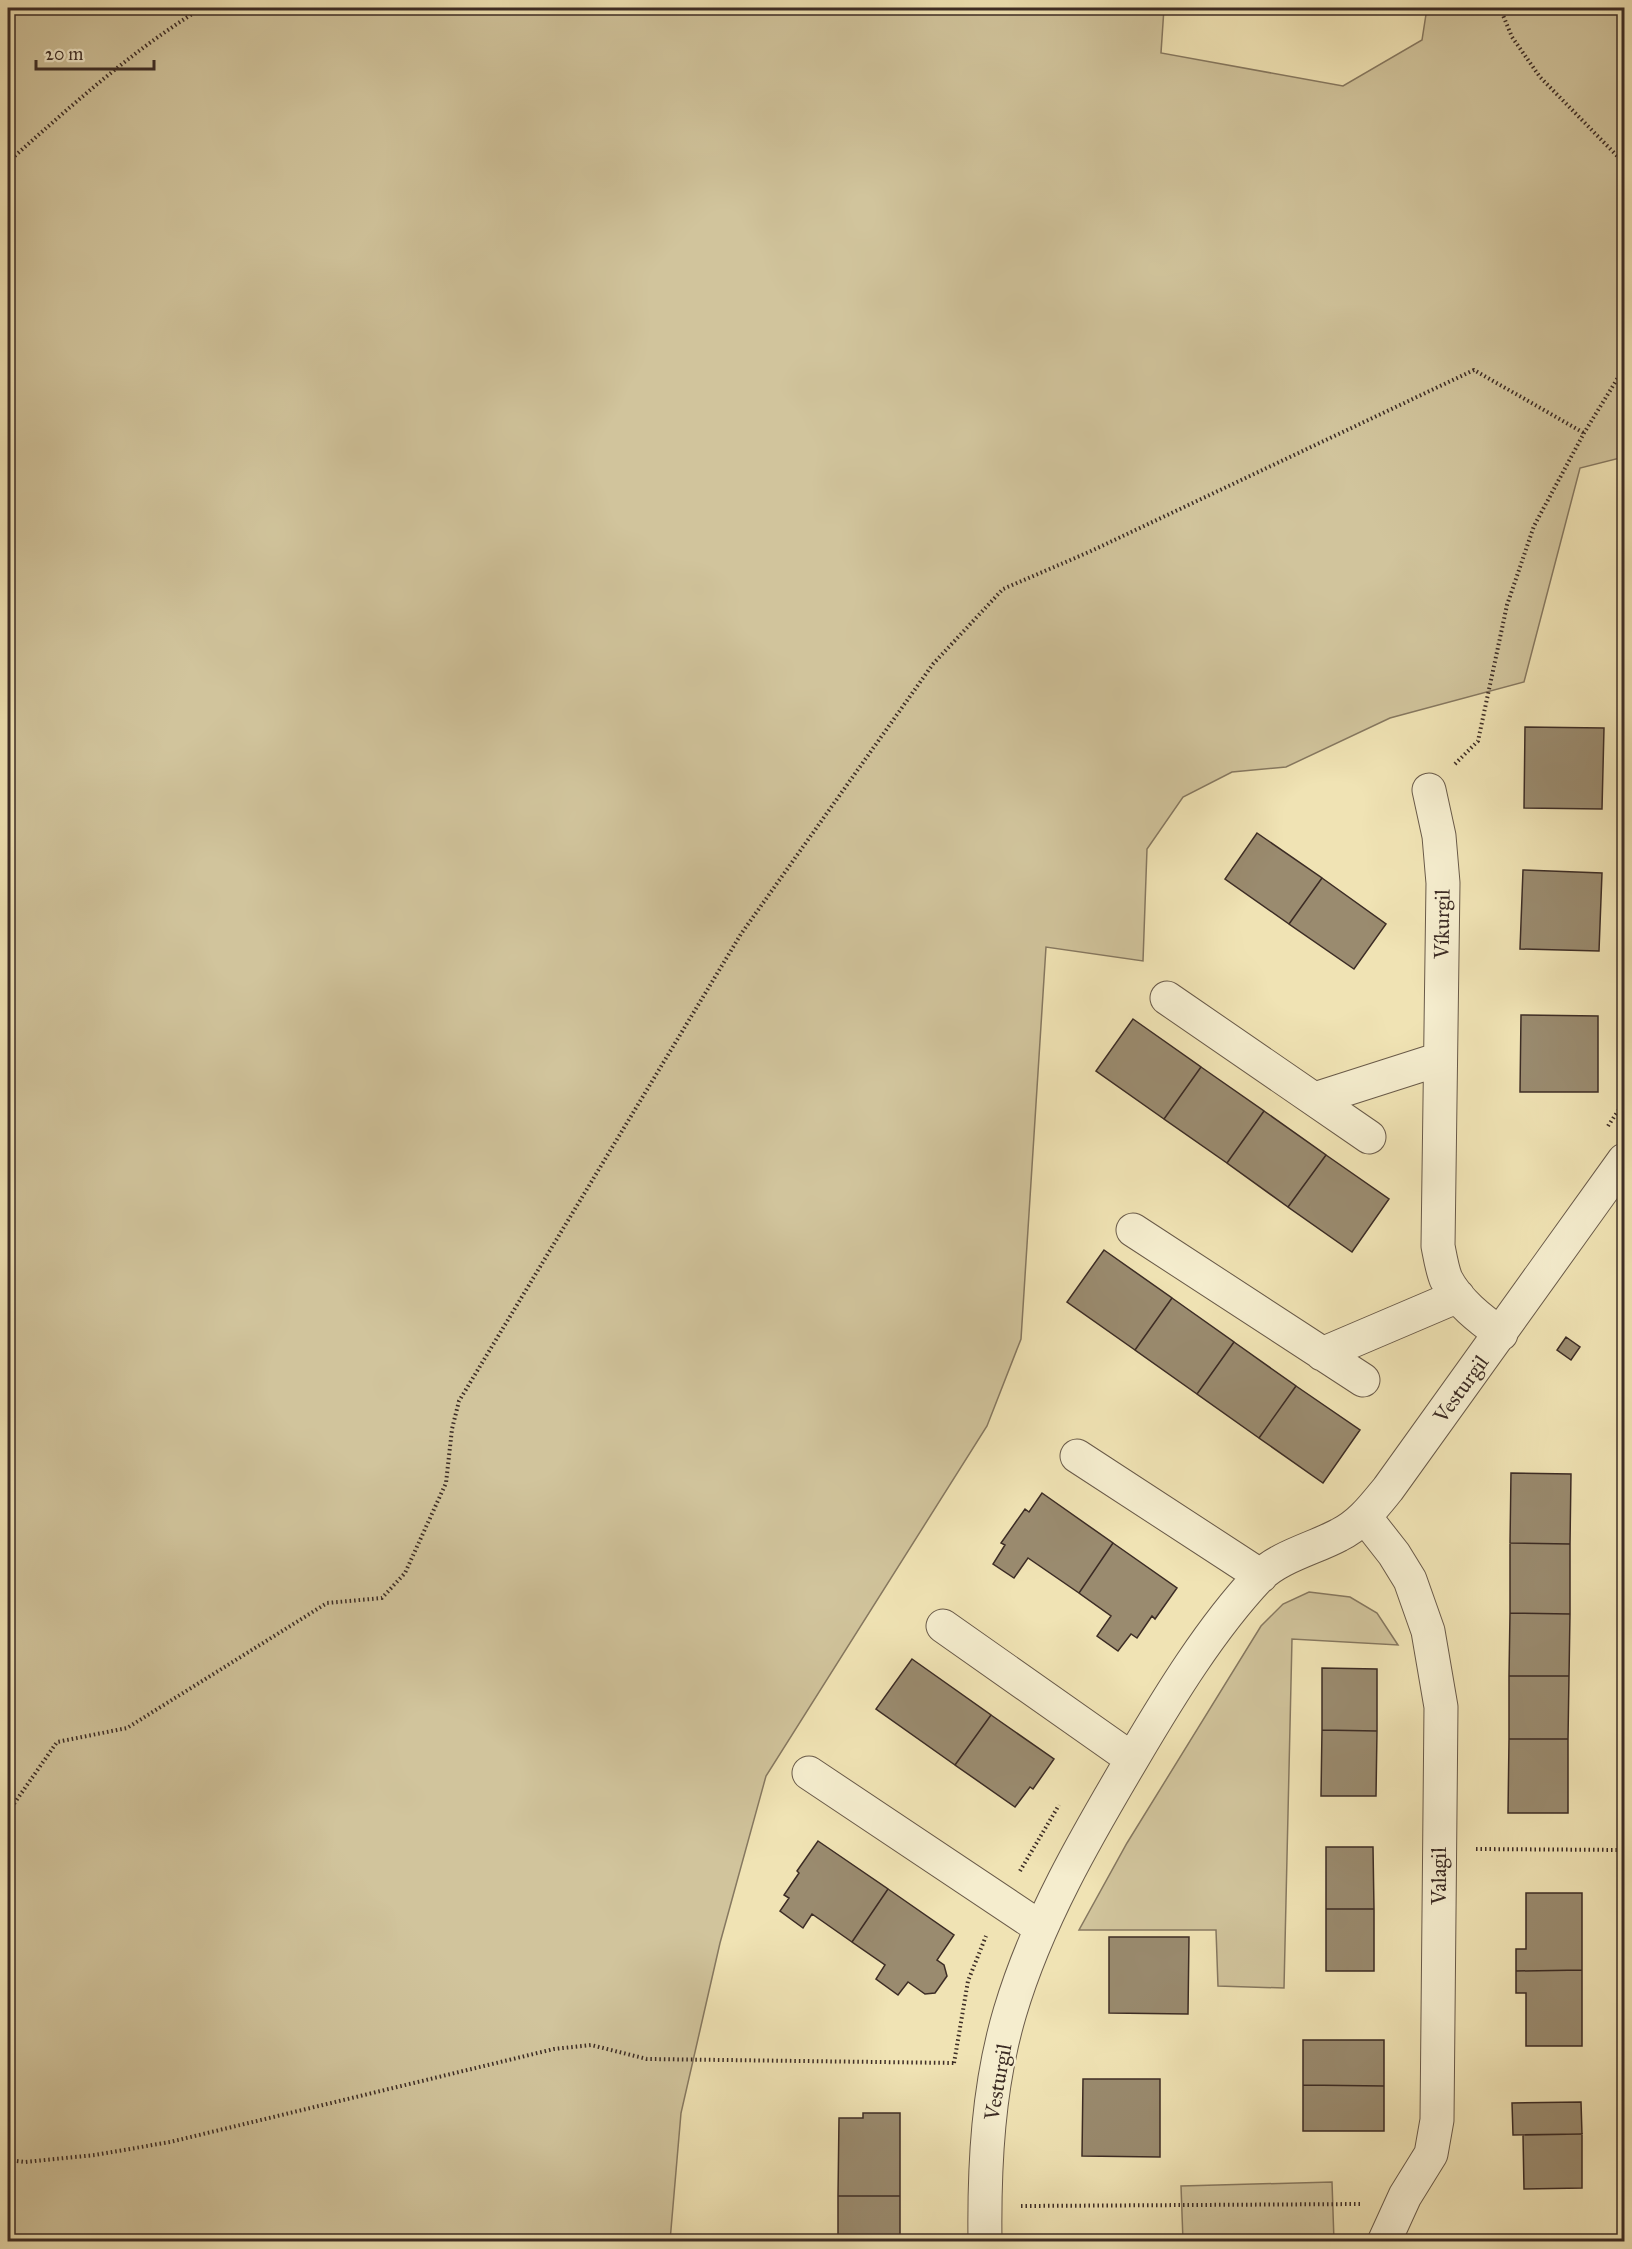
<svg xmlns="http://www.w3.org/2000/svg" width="1632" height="2249" viewBox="0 0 1632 2249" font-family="'IM FELL Great Primer',serif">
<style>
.green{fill:#d1c49c;stroke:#867860;stroke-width:1.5}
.building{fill:#9a8b6f;stroke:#3c2c25;stroke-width:1.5}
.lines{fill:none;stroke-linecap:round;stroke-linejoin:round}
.street-casing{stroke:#695a49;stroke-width:35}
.path{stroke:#3c2c25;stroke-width:4;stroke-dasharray:1.5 3;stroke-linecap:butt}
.street{stroke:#f5edce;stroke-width:33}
.labels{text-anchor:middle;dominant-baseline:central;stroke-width:4.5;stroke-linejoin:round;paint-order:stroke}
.street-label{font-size:21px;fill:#3c2c25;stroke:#f5edce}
</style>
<rect width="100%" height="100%" fill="#f0e3b4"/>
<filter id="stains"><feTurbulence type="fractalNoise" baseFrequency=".00333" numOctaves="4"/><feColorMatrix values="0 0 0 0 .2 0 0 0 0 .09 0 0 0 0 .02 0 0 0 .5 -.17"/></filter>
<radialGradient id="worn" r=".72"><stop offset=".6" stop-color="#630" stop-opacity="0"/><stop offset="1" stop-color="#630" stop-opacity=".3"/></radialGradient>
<path class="green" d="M8,8H1164L1161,53L1343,86L1422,40L1427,8H1624V457L1580,468L1524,682L1390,718L1286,767L1232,772L1183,797L1147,849L1143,961L1046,947L1021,1339L987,1426L766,1776L720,1943L681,2113L670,2241H8Z
M1309,1592L1350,1597L1377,1613L1398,1645L1292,1639L1284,1988L1218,1986L1216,1930H1079L1127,1843L1261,1626L1283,1604Z
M1332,2182L1334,2241H1183L1181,2186Z"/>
<path class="building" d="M1525,727L1604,728L1602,809L1524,808Z
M1257,833L1322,878L1289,924L1225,879Z
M1523,870L1602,873L1599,951L1520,949Z
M1322,878L1386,924L1354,969L1289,924Z
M1521,1015L1598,1016V1092H1520Z
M1133,1019L1201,1067L1164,1119L1096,1071Z
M1201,1067L1264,1111L1227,1163L1164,1119Z
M1264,1111L1326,1155L1288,1207L1227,1163Z
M1326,1155L1389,1199L1352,1252L1288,1207Z
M1104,1250L1172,1298L1135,1350L1067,1302Z
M1172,1298L1234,1342L1197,1394L1135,1350Z
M1566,1337L1580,1347L1571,1360L1557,1350Z
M1234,1342L1296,1386L1259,1438L1197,1394Z
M1296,1386L1360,1430L1323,1483L1259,1438Z
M1511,1473L1571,1474L1570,1544L1510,1543Z
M1042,1493L1113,1543L1079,1593L1028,1558L1014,1578L993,1564L1005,1545L1001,1543L1025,1509L1029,1512Z
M1113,1543L1177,1588L1155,1619L1152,1616L1137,1638L1131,1634L1118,1651L1097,1636L1111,1616L1079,1593Z
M1510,1543L1570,1544V1614L1510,1613Z
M1510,1613L1570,1614L1569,1676H1509Z
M912,1659L991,1715L955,1765L876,1709Z
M1322,1668L1377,1669V1731L1322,1730Z
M1509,1676H1569L1568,1739H1509Z
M991,1715L1054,1759L1033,1789L1030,1787L1015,1807L955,1765Z
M1322,1730L1377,1731L1376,1796H1321Z
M1509,1739H1568V1813H1508Z
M818,1841L888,1889L852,1942L812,1914L803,1928L780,1911L789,1898L784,1895L799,1873L797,1871Z
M1326,1847H1373L1374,1909H1326Z
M888,1889L954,1935L937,1960L944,1965L947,1976L935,1993L925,1994L908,1982L898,1995L876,1979L885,1965L852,1942Z
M1526,1893H1582V1970L1516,1971V1949H1526Z
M1326,1909H1374V1971H1326Z
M1109,1937H1189L1188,2014L1109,2013Z
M1582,1970V2046H1526V1993H1516V1971Z
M1303,2040H1384V2086L1303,2085Z
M1083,2079H1160V2157L1082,2156Z
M1303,2085L1384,2086V2131H1303Z
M1581,2102L1582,2134L1513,2135L1512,2103Z
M863,2113H900V2196H838L839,2118H863Z
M1582,2134V2188L1524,2189L1523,2135Z
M838,2196H900V2242H838Z
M1057,2236L1151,2237V2242H1057Z"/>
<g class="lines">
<defs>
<path id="street" d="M1429,790L1439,836L1443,883L1438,1246C1440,1256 1442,1269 1446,1279C1458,1302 1480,1319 1501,1334
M1167,998L1369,1137
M1315,1099L1440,1059
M1133,1230L1363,1380
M1322,1354L1458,1296
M1077,1456L1261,1576
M1365,1517L1394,1554L1410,1580L1428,1631L1441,1707L1437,2120L1431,2154L1405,2196L1384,2242
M943,1626L1132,1759
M809,1773L1041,1928
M985,2242C984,2165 988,2086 1010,2012C1037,1921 1086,1837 1134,1756C1170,1695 1211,1628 1259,1577C1278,1557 1315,1548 1339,1535C1360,1525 1374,1506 1388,1489L1624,1160"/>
</defs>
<use href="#street" class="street-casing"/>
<path class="path" d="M1500,8L1512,37L1540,77L1624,163
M8,162C70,107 131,51 202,8
M1455,764L1478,741L1507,605L1534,526L1584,433L1624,368
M1608,1126L1624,1102
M8,1810L11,1808L57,1742L127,1728L327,1603L382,1598L405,1573L446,1483L452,1429L459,1401L741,934L933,664L1003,589L1089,552L1474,370L1584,433
M1476,1849L1624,1850
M1020,1871L1059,1805
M954,2063L968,1981L986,1936
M8,2160L25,2162L95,2155L170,2142L554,2049L591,2045L647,2059L955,2063
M1021,2206L1362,2204"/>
<use href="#street" class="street"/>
</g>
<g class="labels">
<g class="street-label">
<text transform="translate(1442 924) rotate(-89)">Víkurgil</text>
<text transform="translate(1461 1389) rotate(-54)">Vesturgil</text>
<text transform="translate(1439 1876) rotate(-90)">Valagil</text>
<text transform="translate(998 2082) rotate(-80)">Vesturgil</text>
</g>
</g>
<rect width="1632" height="2249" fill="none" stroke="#f0e3b4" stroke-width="30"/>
<rect x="9" y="9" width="1614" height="2231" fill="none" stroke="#3c2c25" stroke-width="3"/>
<rect x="15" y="15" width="1602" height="2219" fill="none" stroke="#3c2c25" stroke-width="1.5"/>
<path d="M36 60v9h118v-9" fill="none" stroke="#3c2c25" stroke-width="3"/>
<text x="45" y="60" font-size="18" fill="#3c2c25" stroke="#f5edce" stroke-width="4.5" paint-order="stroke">20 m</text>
<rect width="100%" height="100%" filter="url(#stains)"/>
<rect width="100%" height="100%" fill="url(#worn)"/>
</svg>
